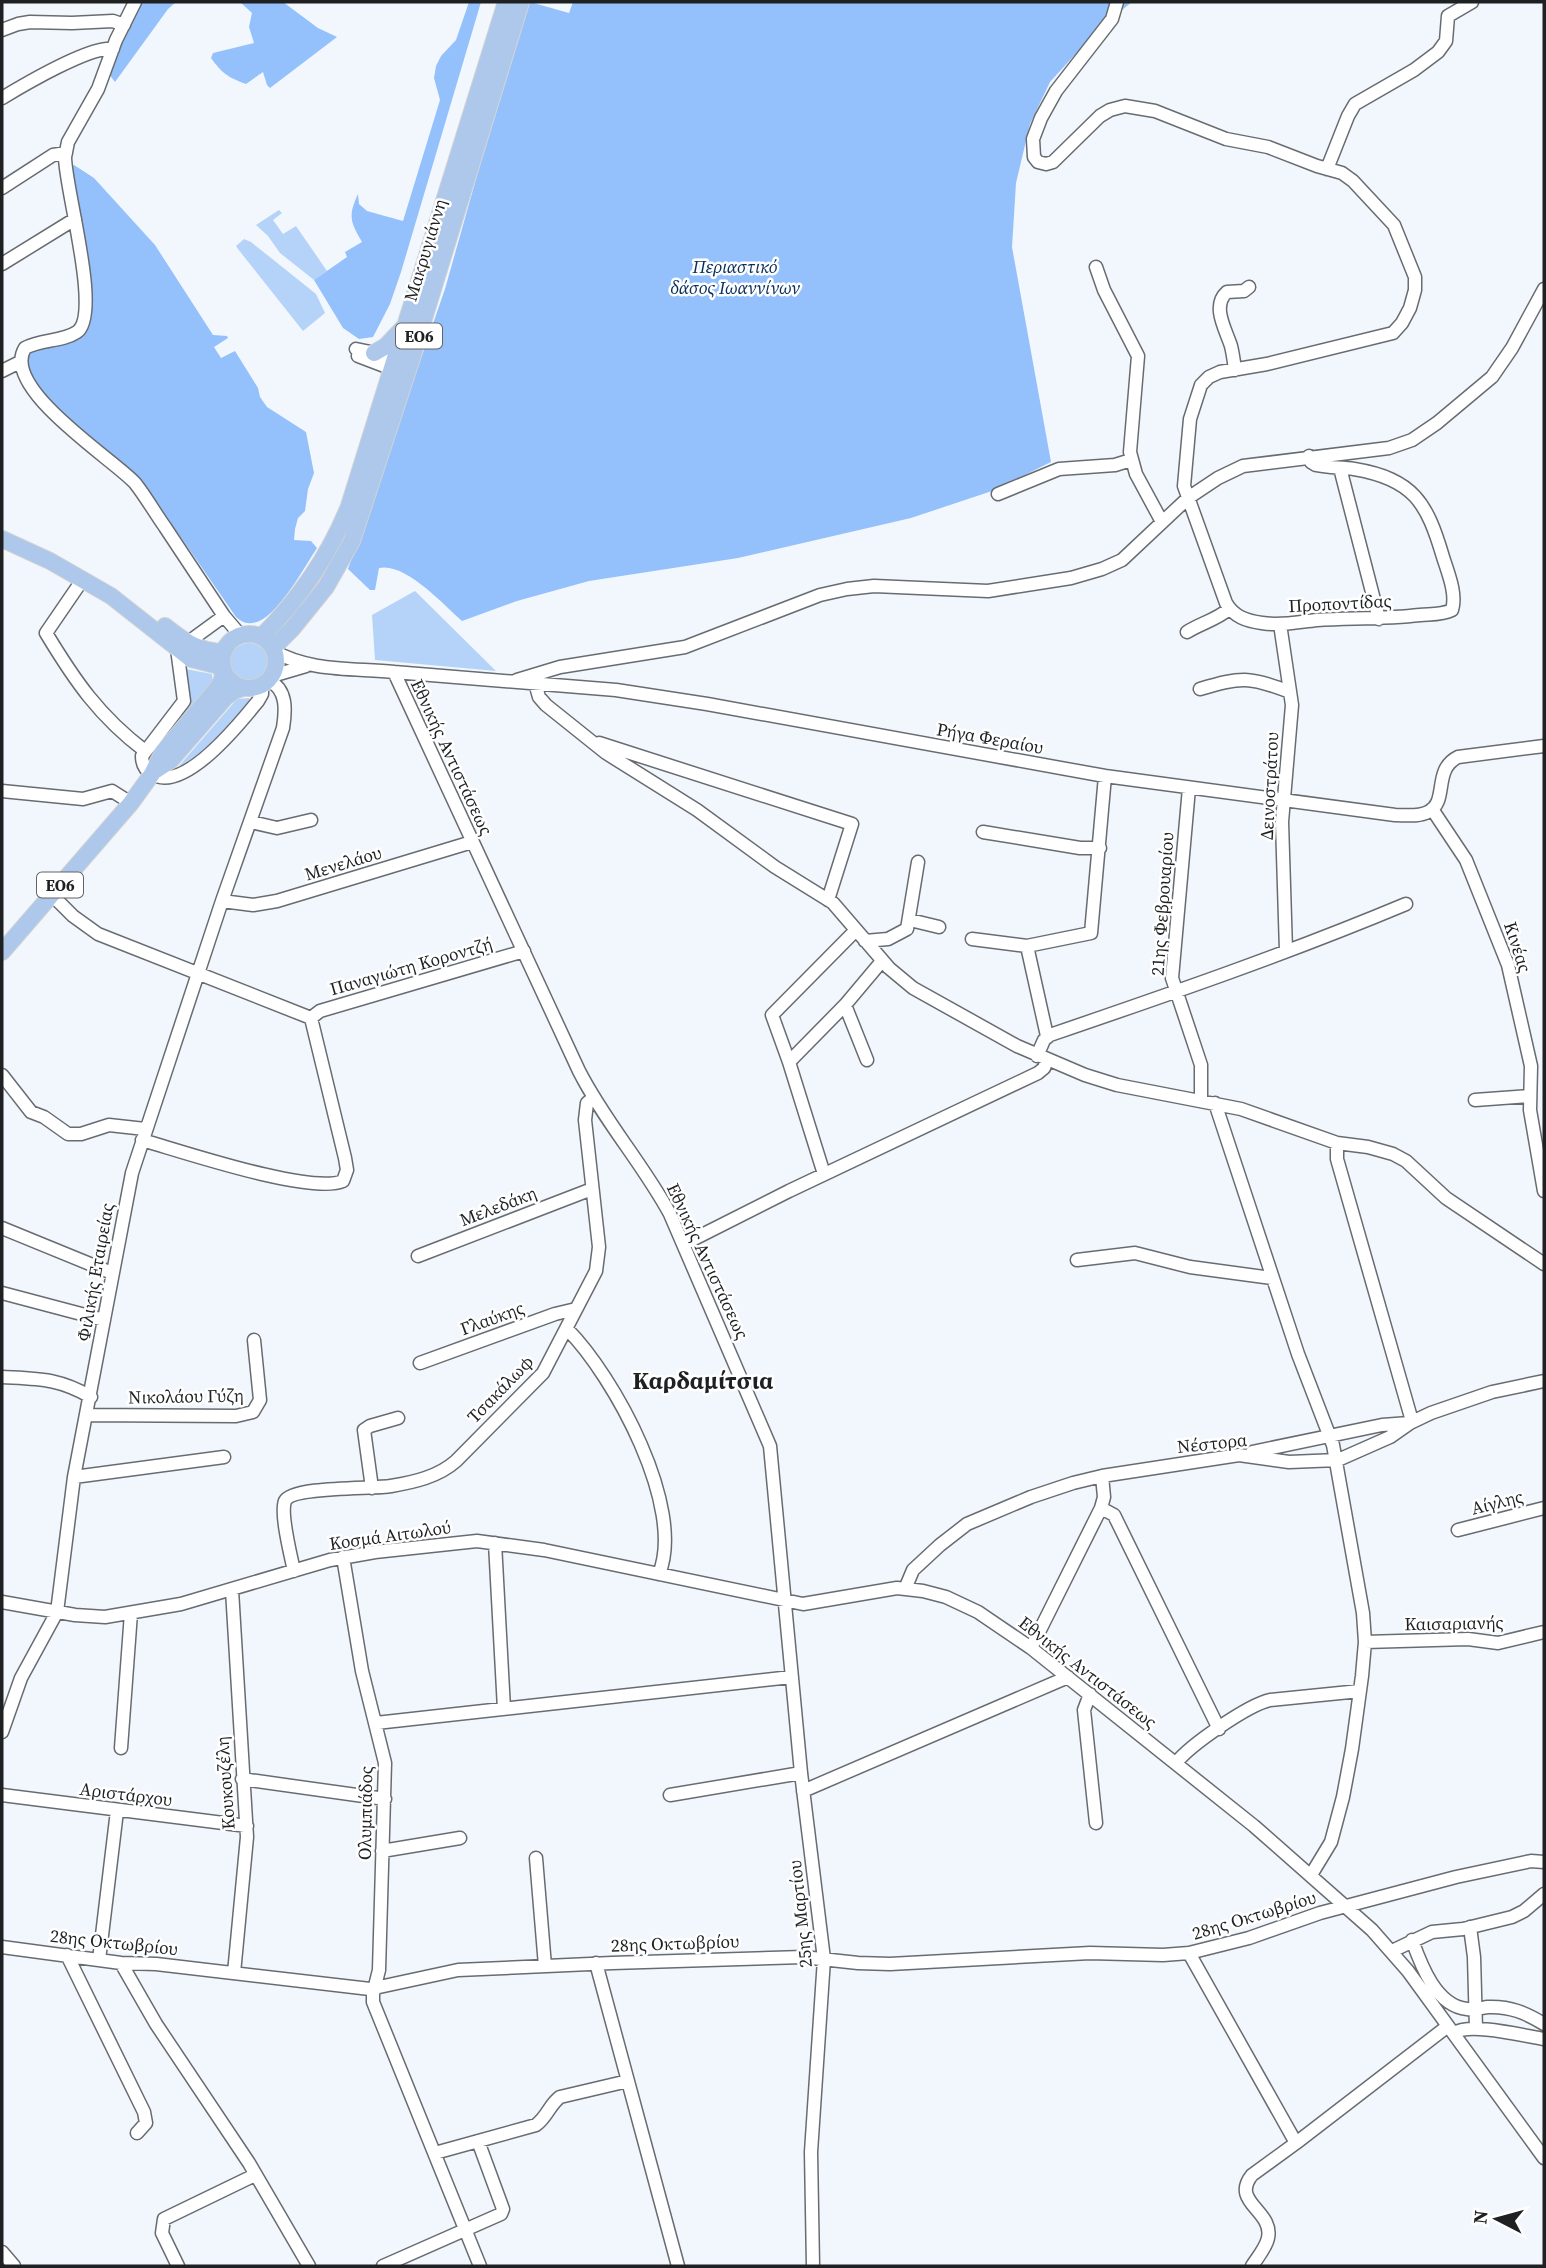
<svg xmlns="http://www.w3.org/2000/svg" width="1546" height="2268" viewBox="0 0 1546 2268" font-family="'Source Serif 4',serif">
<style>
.green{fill:#b5d3f9}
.forest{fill:#94c1fc}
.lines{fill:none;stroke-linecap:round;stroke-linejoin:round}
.minor-casing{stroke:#686c71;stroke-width:15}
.major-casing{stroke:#d2d2d3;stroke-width:18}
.minor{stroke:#fff;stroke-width:12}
.major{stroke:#adc8ea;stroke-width:16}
.labels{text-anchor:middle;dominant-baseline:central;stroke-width:5;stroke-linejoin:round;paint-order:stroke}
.shield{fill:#fff;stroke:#626364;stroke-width:2}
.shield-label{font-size:16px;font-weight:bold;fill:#1e2022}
.street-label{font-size:18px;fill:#1e2022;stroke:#fff}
.park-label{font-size:18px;font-style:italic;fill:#072e5a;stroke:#fff}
.district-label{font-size:24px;font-weight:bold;fill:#1e2022;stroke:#fff}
</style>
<rect width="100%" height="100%" fill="#f2f7fd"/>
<path class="green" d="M279,210L282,213L273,220L283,234L296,226L327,271L314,280L280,253L268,236L256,225Z
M244,239L251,242L316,294L325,313L303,331L238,249L236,246Z
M415,591L496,671L375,660L372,615Z
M230 662a19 19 0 1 1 38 0a19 19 0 1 1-38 0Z
M186,669L212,674L213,681L157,749H154L189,703Z
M249,698L251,701L205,755L178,767L237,699Z"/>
<path class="forest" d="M138,2H176L168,9L115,82L109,74V66Z
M240,2H283L318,28L337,37L270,88L267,85L263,72L246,84C227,77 222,73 211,58L213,53L254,43L249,27L252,13Z
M469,2H481L401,272L390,304L373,337L359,339L343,328L314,280L347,257L345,252L362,242C350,221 348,216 358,194L359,204L367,211L403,221L440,100L434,78L436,66L441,56L456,40Z
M530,2L569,13L573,2H1132L1117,14L1106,16L1101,26L1050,82L1030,124L1016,183L1012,247L1051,462L992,491L911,518L738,558L589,581L517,601L462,621C443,604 405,562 379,568L375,590H370L348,569L445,289L478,172Z
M74,165L94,178L155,245L213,335L227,336L228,338L214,347L221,358L235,351L258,388L260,397L267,407L306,432L314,473L308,489L305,511L298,518L295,529L294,540L311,541L317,548C305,566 275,622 252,623C245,624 241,621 236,617L144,484L47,403L25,367L28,354L32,351C70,337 88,354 90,302L70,168Z"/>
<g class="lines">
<defs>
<path id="minor" d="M135,2L116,40L98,89L68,142L65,157C65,189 102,314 77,332C62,342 41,339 25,348C0,388 113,459 135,483C146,497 155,513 165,527C185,557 205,587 224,616L241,636
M1117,2L1112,19L1056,91L1041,118L1033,139L1034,157L1038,162L1046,164L1053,162L1100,116L1110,110L1125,106L1155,111L1226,139L1268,147L1317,166L1342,173L1353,181L1394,225L1415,277V290L1410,308L1402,323L1393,333L1267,364L1220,372L1209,377L1201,385L1190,419L1184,486L1226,603C1234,617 1247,621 1262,623C1281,626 1298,622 1317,620C1351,618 1385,619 1420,615C1430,614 1442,615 1452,610C1457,594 1448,573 1443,557C1427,503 1414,479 1354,469C1342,467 1329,468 1316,465L1311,462L1309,456
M2,30L18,24L30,22L72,23L113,21L124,25
M2,98C22,86 91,45 113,49
M1327,169L1348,116L1355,104L1414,70L1438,52L1446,41L1448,16L1472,2
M2,188L53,155L66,153
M2,264L75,219
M1096,267L1104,290L1138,356L1130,452L1136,474L1162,522
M356,349L404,359
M358,356L400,372
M1235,370C1234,362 1233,354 1231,346C1226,330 1211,306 1227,292L1244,291L1249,287
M2,371L18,363
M1340,468L1379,619
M998,494L1059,469L1115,465L1131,460
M83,579L46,633C75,681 99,716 145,751
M1280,624L1292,705L1282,822L1286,951
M1187,632C1201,623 1216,620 1229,609
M187,643L224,616
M177,649L184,701L142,756C142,764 145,770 152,774C184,794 241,722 258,701L262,694V685
M274,651C309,672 355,668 394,672L579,1071C605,1122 643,1164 670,1214L770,1446L801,1773L824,1959L811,2152L813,2266
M394,672L616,690L707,704L1105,776L1395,815C1405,815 1419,817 1428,812C1449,802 1432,770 1458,757L1544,746
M272,676L306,666
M517,680L560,667L685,647L820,595L847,589L874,586L988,591L1071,578L1102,569L1122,560L1188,498L1218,478L1243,466L1389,448L1412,440L1437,423L1492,377L1512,348L1544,289
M535,683L539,697L546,705L606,753L697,810L775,867L833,903L889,968L913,988L1017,1046L1085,1075L1117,1085L1241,1109L1337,1143L1368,1147L1393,1154L1406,1161L1446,1198L1544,1264
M1200,689C1241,677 1249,676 1290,692
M599,743L852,824L828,900
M1189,788L1172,978L1201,1065V1101
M2,791L83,799L112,791L131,803
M1432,809L1466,860L1508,965L1531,1066L1530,1110L1544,1191
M251,822L277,828L311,820
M983,832L1080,848H1100
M52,895L73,916L98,934L311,1018L345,1158L347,1170L343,1181C311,1195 181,1151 142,1140
M222,901L253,905L277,901L472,842
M910,920L939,927
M972,939L1027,946
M865,941L888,939L907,929L918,862
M845,1005L867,1060
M311,1018L320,1011L524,951
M1047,1036L1027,946L1091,933L1105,776
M1037,1056L1044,1040L1050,1035C1170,994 1289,953 1406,904
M789,1062L772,1015L856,930
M2,1075L31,1112L44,1117L68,1134H81L109,1125L145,1129
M1475,1100L1529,1096
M1215,1103L1298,1354L1333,1445L1363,1613L1365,1642L1362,1676L1352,1749L1343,1797L1331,1842L1311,1875
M1337,1143V1159L1412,1421
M824,1174L789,1062L845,1005L882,961
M2,1228L112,1273
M684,1244L789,1191L1038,1073L1044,1068L1047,1060
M418,1256L592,1189
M1077,1260L1135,1253L1190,1267L1272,1278
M2,1293L104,1320
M567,1329C614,1376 686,1508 659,1574
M420,1363L555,1314L576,1309
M2,1377C39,1379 58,1378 91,1397
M87,1415L236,1416L253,1412L260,1400L254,1340
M1252,1452L1382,1425L1409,1423
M74,1477L224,1457
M372,1488L364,1430L370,1426L398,1418
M1101,1508L1114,1515L1219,1729
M1458,1530L1544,1508
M495,1543L504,1709
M343,1557L362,1671L385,1763L379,1970L373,1994V2002L480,2266
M294,1571C291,1556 280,1514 285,1501C292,1486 373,1489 391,1486C414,1482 438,1477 456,1461L543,1373L596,1271L599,1247L585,1120L587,1103L593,1098
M905,1589L913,1570L940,1545L967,1524L1031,1497L1073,1483L1102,1476L1239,1455L1289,1462L1338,1460L1390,1437L1410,1423L1431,1413L1492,1392L1544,1381
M232,1590L247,1837L234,1973
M2,1602L75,1615L105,1617L181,1604L330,1560L375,1552L477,1541L544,1550L803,1604L897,1588L923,1591L946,1597L978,1612L1031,1648L1254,1826L1372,1930L1408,1971L1544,2158
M1365,1642L1468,1639L1498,1643L1544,1632
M1031,1648L1101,1508L1104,1497L1102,1476
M1090,1694L1084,1710L1096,1823
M376,1723L791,1677
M2,1732L21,1678L57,1612L74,1477L132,1173L222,901L283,728C286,709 287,690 269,680
M121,1748L131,1613
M1176,1763C1190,1745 1248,1705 1270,1700L1360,1691
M242,1779L385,1799
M803,1791L1068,1677
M2,1795L247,1826
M670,1795L801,1773
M382,1851L460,1838
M536,1858L545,1966
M1470,1927L1474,1957L1476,2029
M1412,1940C1421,1965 1436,2006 1467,2009C1474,2010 1481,2008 1488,2007C1510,2006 1526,2013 1544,2024
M2,1947L121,1963L156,1964L370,1989L458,1970L612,1963L803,1957L858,1963L890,1964L1090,1953L1163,1955L1189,1953L1249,1938L1320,1913L1456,1877L1531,1861L1544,1862
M1392,1951L1432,1932L1463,1929L1512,1917L1524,1911L1544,1894
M1189,1953L1296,2143L1448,2026
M67,1955L144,2112L146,2123L137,2133
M99,1960L117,1811
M121,1963L156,2024L249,2163L309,2266
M596,1963L678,2266
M1454,2033C1470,2022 1524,2036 1544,2039
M435,2153L536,2125C547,2117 550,2104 560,2097L628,2081
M2,2252L14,2266
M178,2266L162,2233L164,2219L255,2175
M383,2266L501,2214L503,2209L478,2141
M1252,2266C1257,2258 1266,2248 1268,2238C1274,2211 1230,2202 1252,2175L1296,2143"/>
<path id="major" d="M374,353L386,346L403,328
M2,539L50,561L111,596L191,659L223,667
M165,626C184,641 199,652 224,652
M222 661a27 27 0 1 1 54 0a27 27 0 1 1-54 0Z
M261,637C299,599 329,556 349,506L506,2
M273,648L292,629L326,587L352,541L411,361L521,2
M156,770L171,760L225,698L234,691L243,688
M2,952L131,803L152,774L163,752L215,691L222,681L223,669"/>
</defs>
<use href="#minor" class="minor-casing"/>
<use href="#major" class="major-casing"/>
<use href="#minor" class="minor"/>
<use href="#major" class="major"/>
</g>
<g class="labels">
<g class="shield">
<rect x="396" y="323.5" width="46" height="25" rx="5"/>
<rect x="37" y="872.5" width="46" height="25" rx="5"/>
</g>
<g class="shield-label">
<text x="419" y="336">ΕΟ6</text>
<text x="60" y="885">ΕΟ6</text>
</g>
<g class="street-label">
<text transform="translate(425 250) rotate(-73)">Μακρυγιάννη</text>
<text transform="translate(1340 603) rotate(-3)">Προποντίδας</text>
<text transform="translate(990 738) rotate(10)">Ρήγα Φεραίου</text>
<text transform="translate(452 757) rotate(65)">Εθνικής Αντιστάσεως</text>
<text transform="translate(1269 786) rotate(-87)">Δεινοστράτου</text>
<text transform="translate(343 863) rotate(-17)">Μενελάου</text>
<text transform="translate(1162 904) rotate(-86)">21ης Φεβρουαρίου</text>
<text transform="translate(1518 947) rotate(72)">Κινέας</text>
<text transform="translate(411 966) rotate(-16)">Παναγιώτη Κοροντζή</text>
<text transform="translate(498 1206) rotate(-21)">Μελεδάκη</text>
<text transform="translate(708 1261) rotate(65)">Εθνικής Αντιστάσεως</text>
<text transform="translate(95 1272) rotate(-80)">Φιλικής Εταιρείας</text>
<text transform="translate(492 1318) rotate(-20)">Γλαύκης</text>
<text transform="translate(500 1389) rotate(-46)">Τσακάλωφ</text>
<text transform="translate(186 1396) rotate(-1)">Νικολάου Γύζη</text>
<text transform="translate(1212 1443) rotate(-6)">Νέστορα</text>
<text transform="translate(1497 1502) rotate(-14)">Αίγλης</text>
<text transform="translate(390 1535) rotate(-8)">Κοσμά Αιτωλού</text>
<text transform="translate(1454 1623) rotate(-1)">Καισαριανής</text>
<text transform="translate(1088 1672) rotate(38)">Εθνικής Αντιστάσεως</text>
<text transform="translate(225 1783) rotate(-94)">Κουκουζέλη</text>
<text transform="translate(126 1794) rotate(7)">Αριστάρχου</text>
<text transform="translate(365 1813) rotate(-89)">Ολυμπιάδος</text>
<text transform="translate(800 1914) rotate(-96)">25ης Μαρτίου</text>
<text transform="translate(1254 1915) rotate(-17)">28ης Οκτωβρίου</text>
<text transform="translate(114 1942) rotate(6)">28ης Οκτωβρίου</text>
<text transform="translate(675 1943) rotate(-2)">28ης Οκτωβρίου</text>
</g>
<g class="park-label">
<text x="735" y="266">Περιαστικό<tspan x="735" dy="21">δάσος Ιωαννίνων</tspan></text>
</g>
<g class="district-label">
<text x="703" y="1380">Καρδαμίτσια</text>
</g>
</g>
<rect width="1546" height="2268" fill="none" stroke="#1e2022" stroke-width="7"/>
<g transform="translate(1497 2219) rotate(276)" stroke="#ffffff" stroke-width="5" paint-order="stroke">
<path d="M0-5L12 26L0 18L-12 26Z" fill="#1e2022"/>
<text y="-10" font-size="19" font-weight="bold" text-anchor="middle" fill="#1e2022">N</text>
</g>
</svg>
